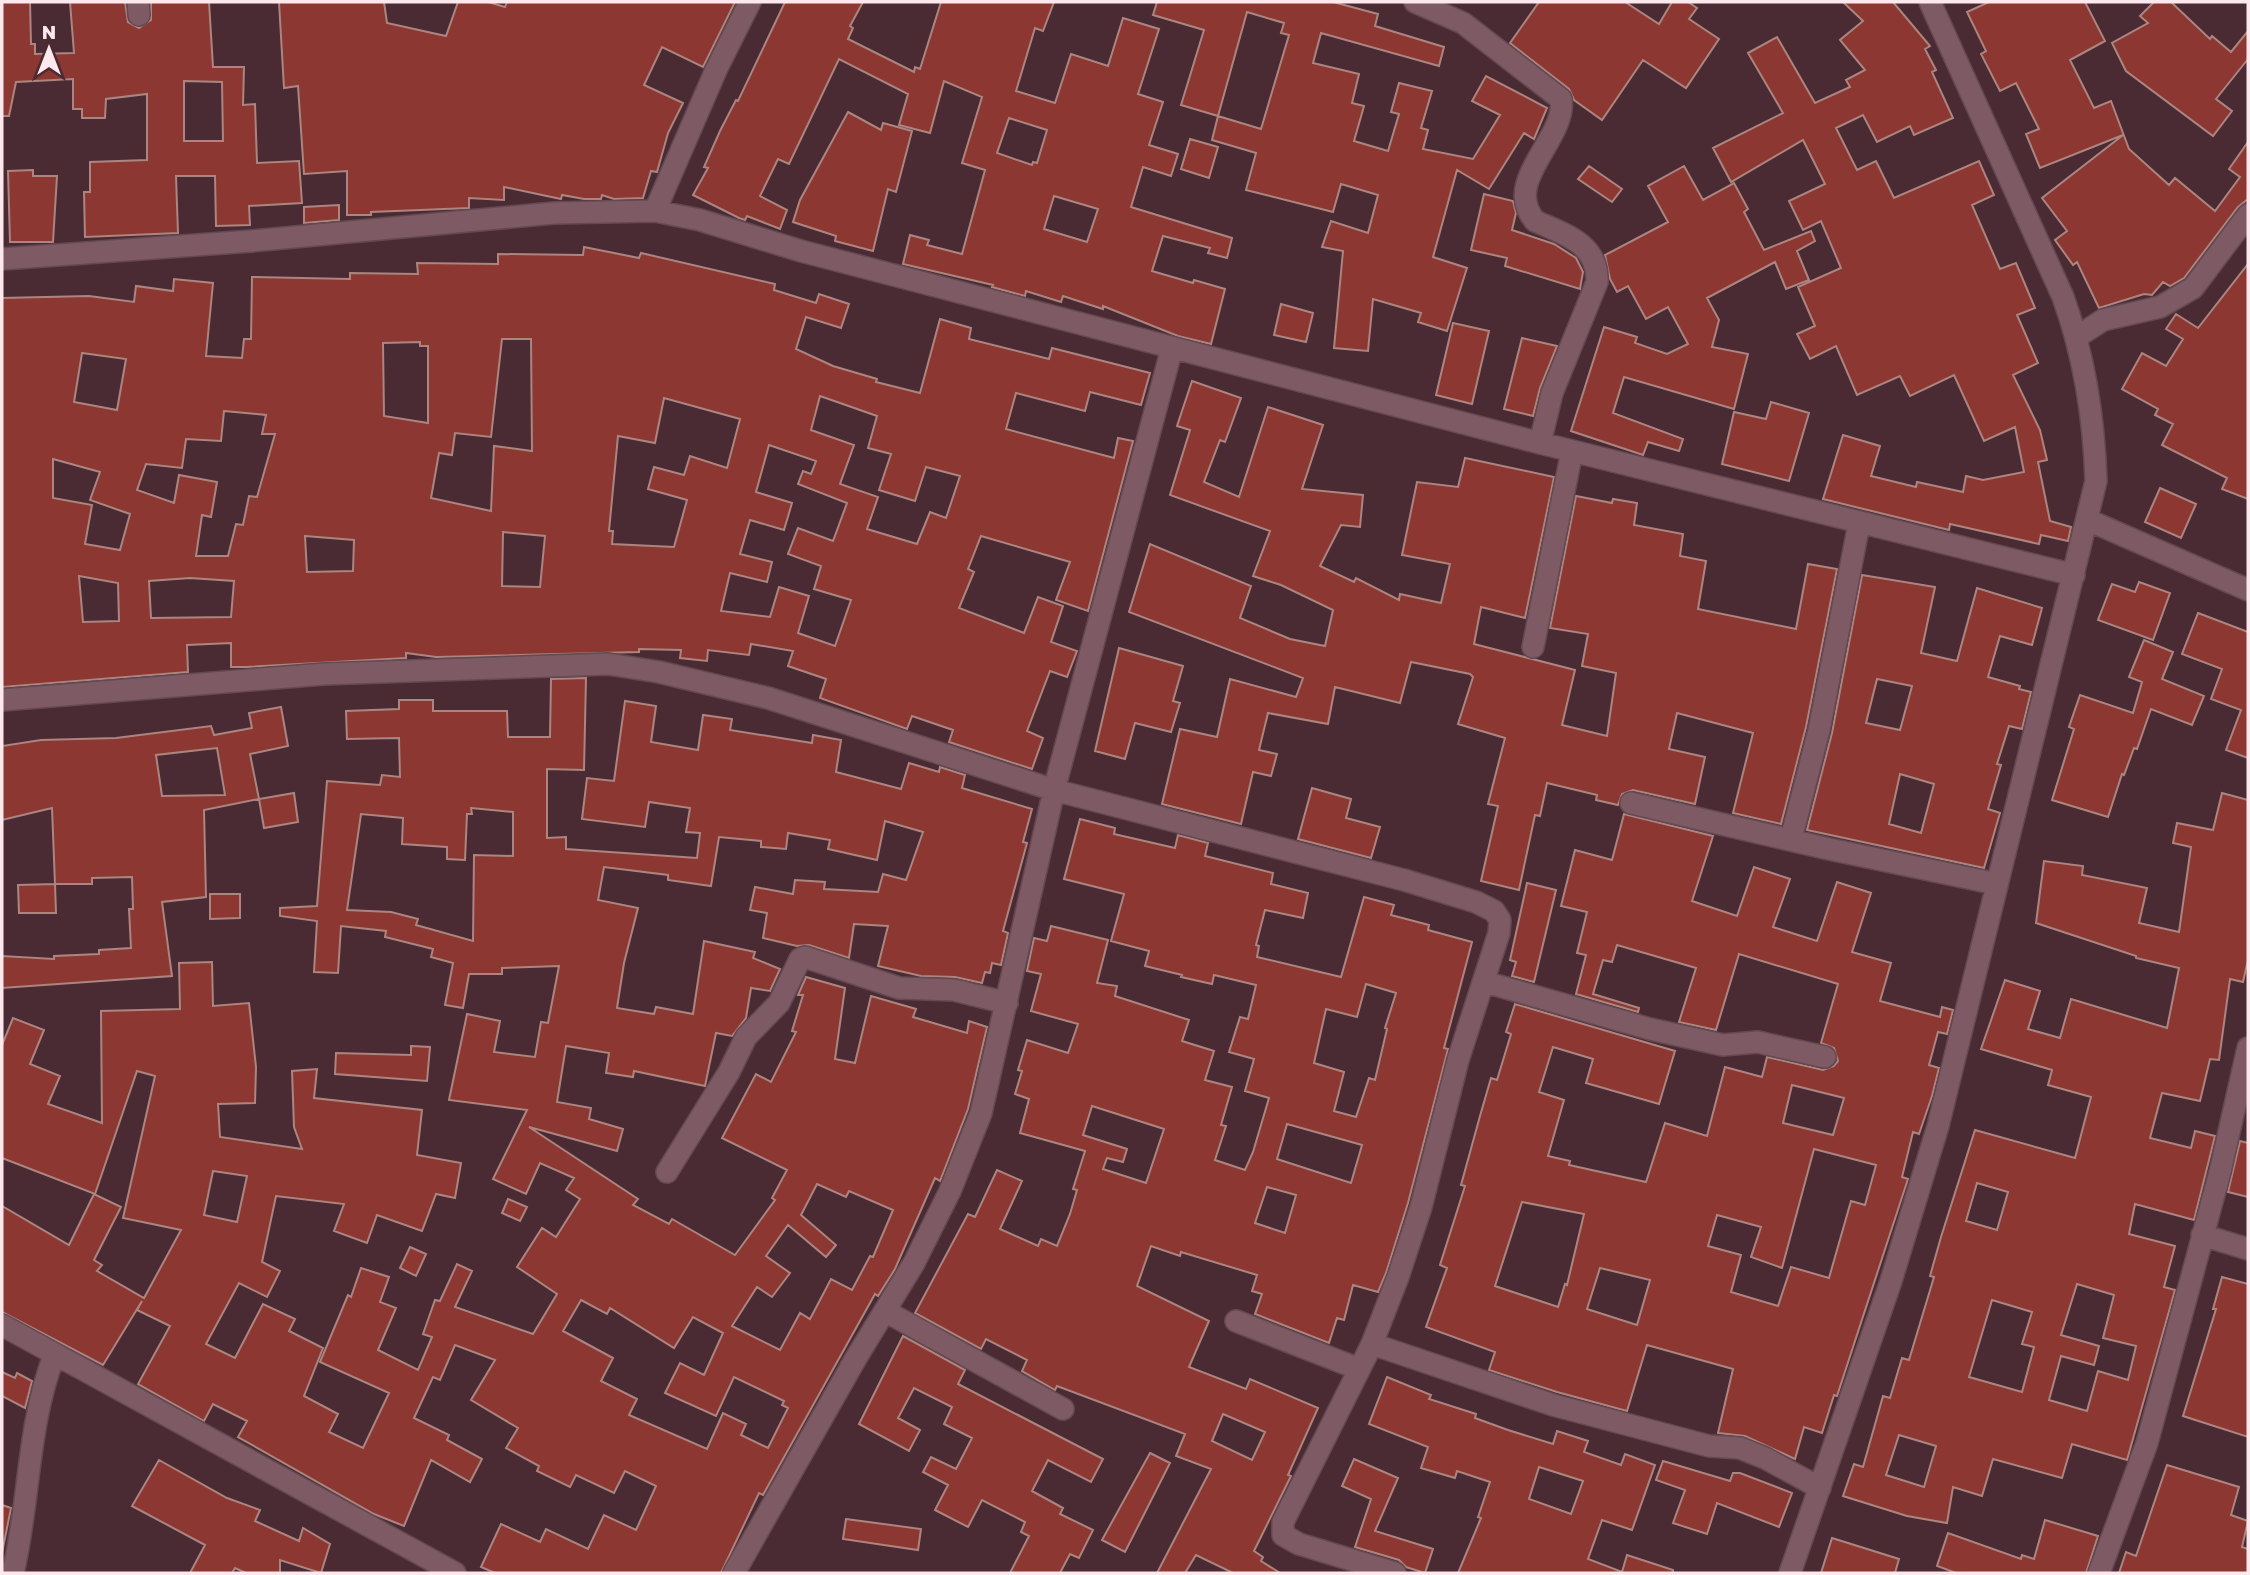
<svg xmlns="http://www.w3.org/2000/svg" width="2250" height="1575" viewBox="0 0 2250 1575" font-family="'Golos Text',sans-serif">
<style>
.building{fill:#8c3731;stroke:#ac8580;stroke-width:2;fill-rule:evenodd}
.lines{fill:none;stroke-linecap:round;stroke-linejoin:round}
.minor-casing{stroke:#644952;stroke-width:24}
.minor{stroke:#7e5a64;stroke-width:21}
</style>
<rect width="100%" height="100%" fill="#4a2a33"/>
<path class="building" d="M2,2H30L31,44H35V54L74,53L70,2H125L128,22L139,28L151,20V2H209L213,67H244L243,105L255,104L257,163L299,161L302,203L249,206L250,225L216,226L215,176H176L178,233L85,237L84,192H90V162L147,160V94L106,99L105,118H82V109H73V79L16,82L9,116H2ZM184,81L222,82L223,141H184Z
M279,2H384L387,23L446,36L458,2H488L505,7L507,2H735L703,67L662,47L644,85L683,103L668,133L657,172L651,171L643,198L614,199L602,195L601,199H584L562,195L561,199L504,187V200L469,198V208L371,212V215H347V171L304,174L298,86L284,88Z
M785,2H863L850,26L853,28L848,39L914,72L915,67L920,69L941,2H1054L1043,31L1035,28L1016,91L1055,103L1071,54L1108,66L1123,18L1159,29L1138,94L1163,102L1149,145L1178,154L1171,176L1143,167L1131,207L1232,238L1227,258L1208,253L1210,248L1163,236L1152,271L1193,283L1194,280L1225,289L1211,344L1178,336L1103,306V309L1063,296L1061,302L1026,291L1025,296L992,287L993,285L903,264L910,235L929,240L927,245L962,254L985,170L962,163L982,97L944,81L930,133L899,125L908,94L839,59L789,164L778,159L760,196L787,210L780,229L747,216L745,220L739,218L693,195L708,168L704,167L720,131L736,100L738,101ZM1009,118L1047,130L1037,163L1033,162L1032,165L997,153ZM1054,196L1098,209L1087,242L1044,229Z
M1157,2H1333L1378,14L1375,26L1444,47L1439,66L1321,33L1313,63L1359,74L1352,103L1364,106L1354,141L1388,151L1399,114L1391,112L1399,83L1432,91L1421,128L1428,130L1423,149L1473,159L1500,115L1472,101L1486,76L1547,108L1534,139L1524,133L1489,189L1457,170L1433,257L1467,268L1447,331L1418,322L1421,313L1373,299L1368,351L1334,348L1343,251L1322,247L1331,221L1368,233L1378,195L1341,184L1333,212L1246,190L1256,153L1212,140L1218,116L1181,105L1204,30L1153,15ZM1247,12L1284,23L1281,33L1289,35L1261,129L1218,116Z
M1539,2H1625L1659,24L1672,2H1688L1697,8L1689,19L1719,39L1686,88L1643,60L1602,120L1574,100L1569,89L1510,43Z
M1843,2H1893L1930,46L1925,49L1936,70L1932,72L1953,118L1914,135L1910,126L1877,142L1863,115L1836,128L1857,170L1876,161L1894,198L1979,161L1994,195L1972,205L2000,269L2016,263L2035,308L2017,315L2038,363L2013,375L2040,430L2047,460L2038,462L2050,521L2071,527L2068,541L2041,535L2039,544L1950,524L1949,530L1823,499L1843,435L1880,446L1871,476L1916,487L1917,482L1963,492L1966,476L1983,480L2024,472L2015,427L1984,441L1954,375L1910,396L1900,376L1857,395L1836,346L1810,359L1797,334L1815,326L1798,287L1841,268L1821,221L1803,230L1789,201L1825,184L1803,140L1731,182L1713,148L1783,113L1748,53L1777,37L1815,103L1850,87L1846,80L1865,70L1840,40L1863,21Z
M1989,2H2085L2105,41L2070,60L2094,108L2111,101L2129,149L2169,185L2175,178L2215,211L2240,177L2229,169L2248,142V199L2238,207L2184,278L2170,286L2163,282L2152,295L2144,294L2099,308L2077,262L2073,265L2055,240L2067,231L2042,198L2123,135L2040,168L2026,134L2039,129L2016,83L2000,91L1981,54L1986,51L1967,12Z
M2154,2H2171L2210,39L2212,36L2231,52L2248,31V59L2216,99L2232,111L2213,136L2126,71L2112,43L2148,23L2140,16Z
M848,112L881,130L883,123L912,131L896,192L888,189L873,251L835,241L836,236L793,222L800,200Z
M1190,139L1218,147L1209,178L1181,169Z
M1589,166L1622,189L1612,202L1578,179Z
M1684,166L1703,200L1734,183L1748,209L1744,212L1764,250L1811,231L1815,241L1797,251L1809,280L1786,289L1775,262L1707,298L1719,320L1712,347L1748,354L1734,409L1624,377L1613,413L1683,439L1679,451L1648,442L1643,455L1571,431L1604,327L1637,337L1635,343L1667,354L1688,344L1668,307L1646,319L1628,286L1617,292L1610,279L1605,255L1668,222L1648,186Z
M33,170V176H57L53,242H10L8,171Z
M1484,194L1513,201L1516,213L1512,230L1554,244L1576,258L1583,272L1580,289L1505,266L1507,258L1471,250Z
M339,205V220L304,223V207Z
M584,247L639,258L641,253L775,284L774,290L816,303L819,294L849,304L841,328L806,317L796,349L833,366L877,379L876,382L920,393L940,319L971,328L969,339L1049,359L1052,348L1150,373L1141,405L1090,392L1085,411L1016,393L1006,429L1114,458L1118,438L1133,441L1088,611L1056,600L1070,562L981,536L968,569L974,572L959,608L1024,633L1038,597L1063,606L1051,642L1077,651L1067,677L1050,671L1027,731L1043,738L1032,769L949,742L953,730L912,716L907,729L820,698L826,679L788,666L793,651L751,644L749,655L708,650L707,661L680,658L681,650L639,649V652L436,657L406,653V658L246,667H231V643L187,645L188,672L2,687V298L89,296L134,302L136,286L173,291L174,279L213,283L206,356L242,358L244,339H251L252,277L350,279V273L418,274L417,263L498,264V254L583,255ZM502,339H531L532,451L494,446L491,511L431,498L439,453L452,455L455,433L491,437ZM420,342V346H428V423L384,416L383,343ZM82,353L126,359L117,410L74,402ZM820,396L877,416L868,448L891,454L879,490L915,501L926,467L960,476L946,518L930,512L917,544L867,529L878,497L840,484L854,445L811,430ZM664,398L740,419L727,468L690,456L684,475L654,467L648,489L687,500L674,547L612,544L613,531H609L618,436L655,443ZM224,411L266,415L262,434H275L257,497L249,496L243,525L236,524L228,556H196L202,515L211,517L217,482L179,475L174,503L137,490L146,464L182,468L186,439L221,441ZM769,445L816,461L811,474L803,471L798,484L847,503L833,541L798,528L788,554L821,566L814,589L851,600L835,646L798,633L809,596L779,587L770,617L721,611L730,573L767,582L772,562L740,554L750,520L784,530L792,503L756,492ZM53,459L100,472L90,500L130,514L120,550L85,544L92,505L53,498ZM503,532L545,536L540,587L502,586ZM305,536L354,540L353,571L307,572ZM79,576L118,583L119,621L83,622ZM190,578L234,581L231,617L151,618L149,581Z
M2248,264V499L2222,489L2227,478L2162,445L2173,424L2155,415L2158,409L2122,389L2142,353L2166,366L2183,339L2166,329L2176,314L2198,328Z
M1281,304L1313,313L1306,342L1274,335Z
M1453,323L1489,331L1472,404L1436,395Z
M1522,338L1557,346L1540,388L1533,416L1504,409Z
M1192,381L1241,398L1225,442L1220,440L1204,482L1239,497L1268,407L1323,425L1302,489L1363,495L1360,527L1341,525L1320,566L1354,582L1356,578L1399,600L1400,594L1441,603L1450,564L1402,555L1417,482L1458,487L1465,458L1554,477L1525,618L1481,607L1474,644L1575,670L1562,725L1607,736L1616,673L1582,666L1588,634L1550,628L1576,496L1612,503L1613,499L1637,503L1634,525L1683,534L1680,556L1706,561L1698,609L1796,629L1808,564L1837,569L1806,727L1781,824L1733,813L1753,733L1677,713L1669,749L1705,757L1695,804L1633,790L1622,794L1618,805L1596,800L1597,795L1547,783L1540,816L1535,815L1519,890L1481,881L1498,806L1488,804L1505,738L1458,724L1473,677L1470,674L1411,662L1400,703L1335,687L1328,724L1268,713L1259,750L1277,754L1271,776L1253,772L1241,824L1162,804L1180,729L1217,737L1230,679L1296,697L1303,678L1129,612L1150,544L1251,586L1240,618L1290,639L1325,646L1333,610L1281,585L1253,576L1270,531L1170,495L1190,430L1177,426Z
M1771,402L1809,413L1789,481L1722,464L1734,412L1766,419Z
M2160,488L2196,504L2181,538L2145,522Z
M1862,575L1935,587L1921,653L1957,661L1977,588L2042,608L2032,645L2000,636L1988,677L2020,686L2019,689L2031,692L2022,729L2009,726L1997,764L2001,765L1988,809L2000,813L1984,868L1807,830L1832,733ZM1877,679L1912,686L1900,730L1866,723ZM1900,774L1934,784L1921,833L1889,824Z
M2139,582L2170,593L2153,640L2098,620L2112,584L2135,592Z
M2198,613L2248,632V758L2226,750L2241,710L2211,699L2222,669L2182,654Z
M2144,640L2173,652L2162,679L2204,696L2192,725L2151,709L2137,749L2134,748L2124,775L2122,774L2108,817L2052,800L2074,729L2069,727L2080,695L2133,713L2142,682L2129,677Z
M1119,648L1183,666L1173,701L1180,703L1171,732L1135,723L1125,759L1095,751Z
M586,678L584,770L547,769V838L566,837V849L697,858L700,833L686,832L690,808L649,802L645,827L582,819L587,778L614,781L625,701L656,706L651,742L698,750L703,715L732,719L730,730L812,743L813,735L841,740L836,772L901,789L909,763L939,772L940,767L965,775L962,788L1032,809L1023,842L1027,843L1003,931L1008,933L1001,965L992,963L990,973L985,972L982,983L955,977L921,976L878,966L888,926L854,924L849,958L809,945L797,946L763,938L767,913L750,910L755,887L793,894L795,880L825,882L824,889L878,892L883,874L906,880L923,832L885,821L877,860L828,849L830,840L788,833L786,849L761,847V841L719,837L711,886L668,880V875L604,867L598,900L638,908L624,963L617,1008L654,1014L656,1007L693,1014L704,941L755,952L753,958L780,969L770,991L751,988L746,1018L732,1036L716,1033L705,1086L634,1071L633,1077L606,1073L609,1053L566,1046L557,1102L591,1108L589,1119L623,1129L617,1151L529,1127L638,1199L633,1205L669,1224L672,1219L735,1255L775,1200L772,1198L787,1170L722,1138L756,1074L771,1082L796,1032L792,1031L803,995H798L806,977L845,988L835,1059L855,1063L871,996L916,1009L913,1017L967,1033L969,1021L987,1027L968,1109L940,1181L935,1178L895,1269L878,1296L875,1294L763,1495L759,1493L721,1573H495L481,1567L501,1524L540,1542L546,1529L588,1549L604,1515L636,1530L656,1486L625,1471L614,1493L576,1475L570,1487L537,1471L539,1466L506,1448L518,1428L471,1400L495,1360L455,1345L440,1380L433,1377L414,1418L449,1435L447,1440L482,1459L470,1482L431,1460L404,1526L374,1514L238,1437L247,1421L213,1404L204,1421L138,1384L170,1326L137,1310L142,1301L103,1365L2,1312V1206L69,1245L94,1194L121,1207L94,1260L102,1265L97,1271L144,1298L181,1230L123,1218L155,1076L137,1071L95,1194L2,1158V1045L13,1018L44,1030L30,1064L60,1076L48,1104L102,1123L101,1011L180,1009L179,963L212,962L213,1006L249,1003L256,1067L255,1103L218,1104L220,1137L302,1149L294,1127L292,1071L317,1069L314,1098L422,1110L417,1155L461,1163L455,1198L436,1194L422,1231L377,1215L367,1243L334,1231L344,1204L276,1196L262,1262L280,1271L267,1297L239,1283L206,1344L235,1358L263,1304L295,1319L289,1331L323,1348L304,1396L338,1414L329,1432L363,1448L389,1393L320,1362L348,1295L351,1297L361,1268L389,1277L380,1302L396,1308L378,1350L418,1370L432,1337L423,1334L435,1300L440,1301L457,1264L472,1271L455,1307L533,1334L557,1294L517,1267L542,1228L556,1237L580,1199L566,1190L574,1178L540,1163L526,1194L493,1179L527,1110L449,1100L467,1014L500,1021L494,1052L535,1057L541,1022L548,1023L559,966L502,968V974H469L463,1008L445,1005L453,963L431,957L433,949L385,937L386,931L341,926L338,973L314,972L317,921L280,916V908L317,906L327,781L380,785L382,775L400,777L399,738L347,739L346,711L399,709V700H433V711H507L508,737H550L551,679ZM471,808L513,812V856L474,855L473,941L416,925L418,919L391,912L347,910L361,814L403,818L402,844L447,847V859L465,860L467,814H472ZM213,1171L247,1176L237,1222L204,1215ZM817,1184L846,1197L849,1191L893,1210L873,1257L870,1256L852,1290L831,1279L810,1319L800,1313L780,1350L732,1326L757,1287L772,1297L790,1273L766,1256L788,1225L826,1257L836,1245L801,1215ZM581,1300L607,1314L610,1308L674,1348L693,1317L723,1333L704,1375L680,1363L665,1393L716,1416L734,1377L784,1401L782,1405L788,1408L768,1448L741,1435L746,1424L723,1413L707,1449L629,1415L637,1399L601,1381L613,1358L563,1331Z
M281,707L288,746L250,754L259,799L204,810L206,897L162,902L172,976L2,988V956L54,959V956L99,954V950L131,948L129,909H133L132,877L92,878V884H55L52,808L2,820V746L41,740L116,738L211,726L214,735L252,728L249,713ZM217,748L225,795L162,796L156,755Z
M1312,788L1351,799L1346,818L1380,827L1371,858L1298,839Z
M294,793L298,822L264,828L259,799Z
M2222,793L2248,800V960L2243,982L2230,979L2219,1060L2210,1059L2200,1101L2162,1093L2150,1138L2191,1148L2195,1131L2215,1136L2194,1220L2135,1204L2129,1234L2175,1246L2164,1287L2175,1290L2127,1460L2072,1444L2062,1478L1993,1459L1982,1496L1953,1487L1947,1523L1907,1516L1843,1496L1854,1464L1863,1467L1883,1396L1890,1398L1902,1358L1909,1360L1934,1277L1930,1276L1941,1237L1975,1130L2075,1158L2091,1097L2048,1085L2052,1070L1981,1049L2005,980L2040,991L2028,1029L2060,1038L2071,999L2167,1028L2179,968L2136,958V956L2036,923L2044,861L2083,866L2082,875L2147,888L2139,923L2179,932L2191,847L2173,843L2177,823L2213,830ZM1977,1183L2008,1192L1997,1230L1966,1221ZM2077,1284L2114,1295L2103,1338L2136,1346L2128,1380L2098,1371L2087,1411L2049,1400L2061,1356L2094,1365L2099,1346L2061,1335ZM1992,1300L2032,1312L2022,1344L2034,1347L2022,1392L1969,1377ZM1899,1435L1936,1446L1924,1487L1886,1475Z
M1624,814L1713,836L1692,901L1737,916L1754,867L1790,879L1773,927L1817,941L1837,882L1871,893L1852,952L1891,963L1880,1001L1940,1017L1942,1007L1953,1010L1947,1034L1938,1032L1929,1065L1939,1068L1932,1096L1919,1134L1913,1132L1902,1177L1908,1179L1837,1396L1834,1395L1822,1433L1804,1427L1795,1459L1745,1436L1718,1433L1733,1369L1647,1345L1627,1411L1557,1392L1489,1370L1495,1352L1426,1327L1447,1268L1440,1265L1465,1186L1461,1185L1480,1116L1491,1078L1497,1080L1511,1034L1506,1032L1515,1004L1675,1051L1659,1104L1586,1083L1593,1059L1553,1047L1539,1092L1564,1100L1548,1156L1570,1161L1569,1165L1646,1182L1665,1123L1707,1136L1725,1067L1762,1077L1767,1057L1823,1070L1834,1066L1838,1061L1834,1048L1821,1043L1838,984L1739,954L1716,1030L1679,1022L1696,968L1617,945L1612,962L1603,960L1593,994L1639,1008L1638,1012L1576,994L1586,955L1577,953L1587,912L1561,906L1575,850L1612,860ZM1792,1085L1844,1098L1833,1135L1783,1123ZM1814,1149L1876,1165L1865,1205L1851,1201L1829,1278L1791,1267L1778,1306L1731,1292L1741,1255L1708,1246L1717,1215L1761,1227L1751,1257L1782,1268ZM1522,1202L1584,1214L1567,1285L1565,1284L1558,1307L1495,1286ZM1600,1268L1650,1280L1637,1325L1587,1309Z
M1080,819L1115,828L1114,834L1175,848L1178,835L1208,843L1205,856L1273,873L1271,884L1308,893L1303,918L1265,910L1256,945L1259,946L1257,957L1341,977L1364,897L1394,905L1391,915L1429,925L1428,930L1472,942L1444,1048L1448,1049L1408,1203L1386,1273L1378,1292L1353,1285L1344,1320L1337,1318L1329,1343L1255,1314L1262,1294L1252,1291L1257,1275L1181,1252L1180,1256L1151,1246L1137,1286L1209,1321L1189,1367L1246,1389L1250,1379L1318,1408L1288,1475L1291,1476L1254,1551L1263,1557L1261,1561L1280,1573H1233L1196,1555L1185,1573H1157L1211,1469L1176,1456L1185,1434L1057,1386L1055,1390L1022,1371L1027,1360L986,1339L981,1349L915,1313L968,1214L975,1217L997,1170L1022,1181L1000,1229L1038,1246L1041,1239L1057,1246L1070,1214L1077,1190L1073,1189L1085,1151L1020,1133L1029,1099L1015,1094L1022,1071L1018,1070L1027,1040L1068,1053L1078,1024L1031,1011L1041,974L1027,971L1034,938L1047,941L1051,926L1108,940L1097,983L1117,986L1115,996L1189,1020L1182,1041L1214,1051L1205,1080L1232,1087L1221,1125L1226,1126L1215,1160L1245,1170L1253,1152L1269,1098L1245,1091L1254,1059L1229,1052L1240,1017L1248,1019L1256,985L1214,975L1212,984L1181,977L1182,975L1145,966L1149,951L1111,941L1124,894L1064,879ZM1366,984L1396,993L1385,1028L1387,1029L1375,1080L1369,1078L1356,1117L1334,1111L1344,1072L1314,1063L1326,1009L1357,1017ZM1092,1106L1164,1129L1146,1183L1103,1169L1107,1158L1123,1162L1127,1149L1083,1135ZM1287,1124L1362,1145L1351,1183L1277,1159ZM1267,1187L1296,1195L1285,1233L1255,1223ZM1223,1414L1265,1432L1252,1460L1212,1441Z
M1527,883L1556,890L1534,982L1512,976L1516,962L1510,960Z
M55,884L56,913H19L18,885Z
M210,894H240V918L210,919Z
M411,1046L430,1047L427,1081L335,1074L336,1053L411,1055Z
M2240,1141L2248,1143V1197L2228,1192Z
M508,1199L527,1207L520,1221L502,1213Z
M410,1247L426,1254L416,1276L400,1268Z
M2222,1277L2248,1284V1437L2183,1416L2216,1309H2213Z
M903,1336L965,1370L958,1384L1103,1459L1091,1482L1048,1460L1032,1491L1063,1508L1060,1514L1093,1530L1079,1558L1070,1554L1060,1573H1010L1029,1536L1021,1532L1025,1522L982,1500L968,1527L935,1510L948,1485L923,1472L931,1457L956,1469L972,1438L944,1424L952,1407L914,1388L898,1418L920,1430L909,1451L859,1424Z
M2,1372L15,1378L17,1373L32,1381L25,1408L2,1396Z
M1387,1377L1431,1395L1429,1399L1476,1414L1475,1418L1508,1430L1553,1444L1557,1431L1588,1441L1584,1452L1621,1465L1625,1454L1655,1465L1632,1530L1602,1520L1588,1559L1622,1572L1627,1555L1673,1570V1573H1458L1481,1518L1478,1517L1490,1482L1457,1471L1455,1478L1421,1468L1428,1447L1369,1424ZM1539,1467L1583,1481L1571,1514L1529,1499Z
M1150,1453L1170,1463L1125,1552L1102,1540Z
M1354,1459L1398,1478L1375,1531L1433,1549L1425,1573L1406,1567L1399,1560L1355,1547L1371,1499L1342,1486Z
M159,1460L227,1498L260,1510L255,1521L299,1541L303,1528L330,1544L321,1573L280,1560V1573H246L235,1568L232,1573H190L205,1545L132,1506Z
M1663,1461L1730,1481L1733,1473H1740L1792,1493L1779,1527L1717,1503L1707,1534L1673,1523L1685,1490L1656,1480Z
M2167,1465L2239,1487L2231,1515L2248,1521L2242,1547L2248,1549V1573H2119L2126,1552L2136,1556Z
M2,1505L11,1508L2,1553Z
M846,1519L921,1529L918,1550L843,1539Z
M2045,1520L2098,1536L2086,1573H1956L1937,1566L1948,1533L2021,1559L2022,1555L2034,1559Z
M1832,1538L1899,1559L1895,1573H1821Z"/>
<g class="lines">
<defs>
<path id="minor" d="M138,2L139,15
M1415,2L1463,23L1561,99C1567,139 1501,181 1535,221C1564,234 1599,244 1597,282L1552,393L1540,443
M655,211L716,70L750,2
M2,259L252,241L554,213L655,211L700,220L801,251L1540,443L2074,575
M2077,337L2103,320L2160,307L2193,288L2248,215
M2088,520L2248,590
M1533,647L1572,451
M2,700L324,674L608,664L659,672L768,698L1054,790L1404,880L1476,902L1494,911L1500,920L1499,933L1458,1060L1421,1207L1398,1277L1372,1344L1283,1522V1535L1299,1544L1395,1573
M1631,803L1829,849L1997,884
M1791,839L1819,730L1859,524
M1485,982L1650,1029L1723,1045L1758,1042L1825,1057
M667,1172L729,1072L746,1037L779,1003L800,959L805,957L899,988L954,990L1007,1003
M2202,1235L2248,1249
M885,1311L1063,1409
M1236,1321L1359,1369
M2,1325L455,1573
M1372,1344L1553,1405L1709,1446L1740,1448L1765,1458L1820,1488
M13,1573C30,1500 27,1426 54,1356
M734,1573L856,1358L914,1263L950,1191L981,1113L1054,790L1172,348
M1790,1573L1891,1281L1938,1126L2096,481C2094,417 2085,358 2063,297L1930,2
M2099,1573L2147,1443L2220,1172L2248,1048"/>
</defs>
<use href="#minor" class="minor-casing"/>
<use href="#minor" class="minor"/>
</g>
<rect width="2250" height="1575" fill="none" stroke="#fde8ed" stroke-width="7"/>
<g transform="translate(49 49)" stroke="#4a2a33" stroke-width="5" paint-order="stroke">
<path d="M0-5L12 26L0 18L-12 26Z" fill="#fde8ed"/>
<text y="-10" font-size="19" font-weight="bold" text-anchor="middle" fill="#fde8ed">N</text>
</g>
</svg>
